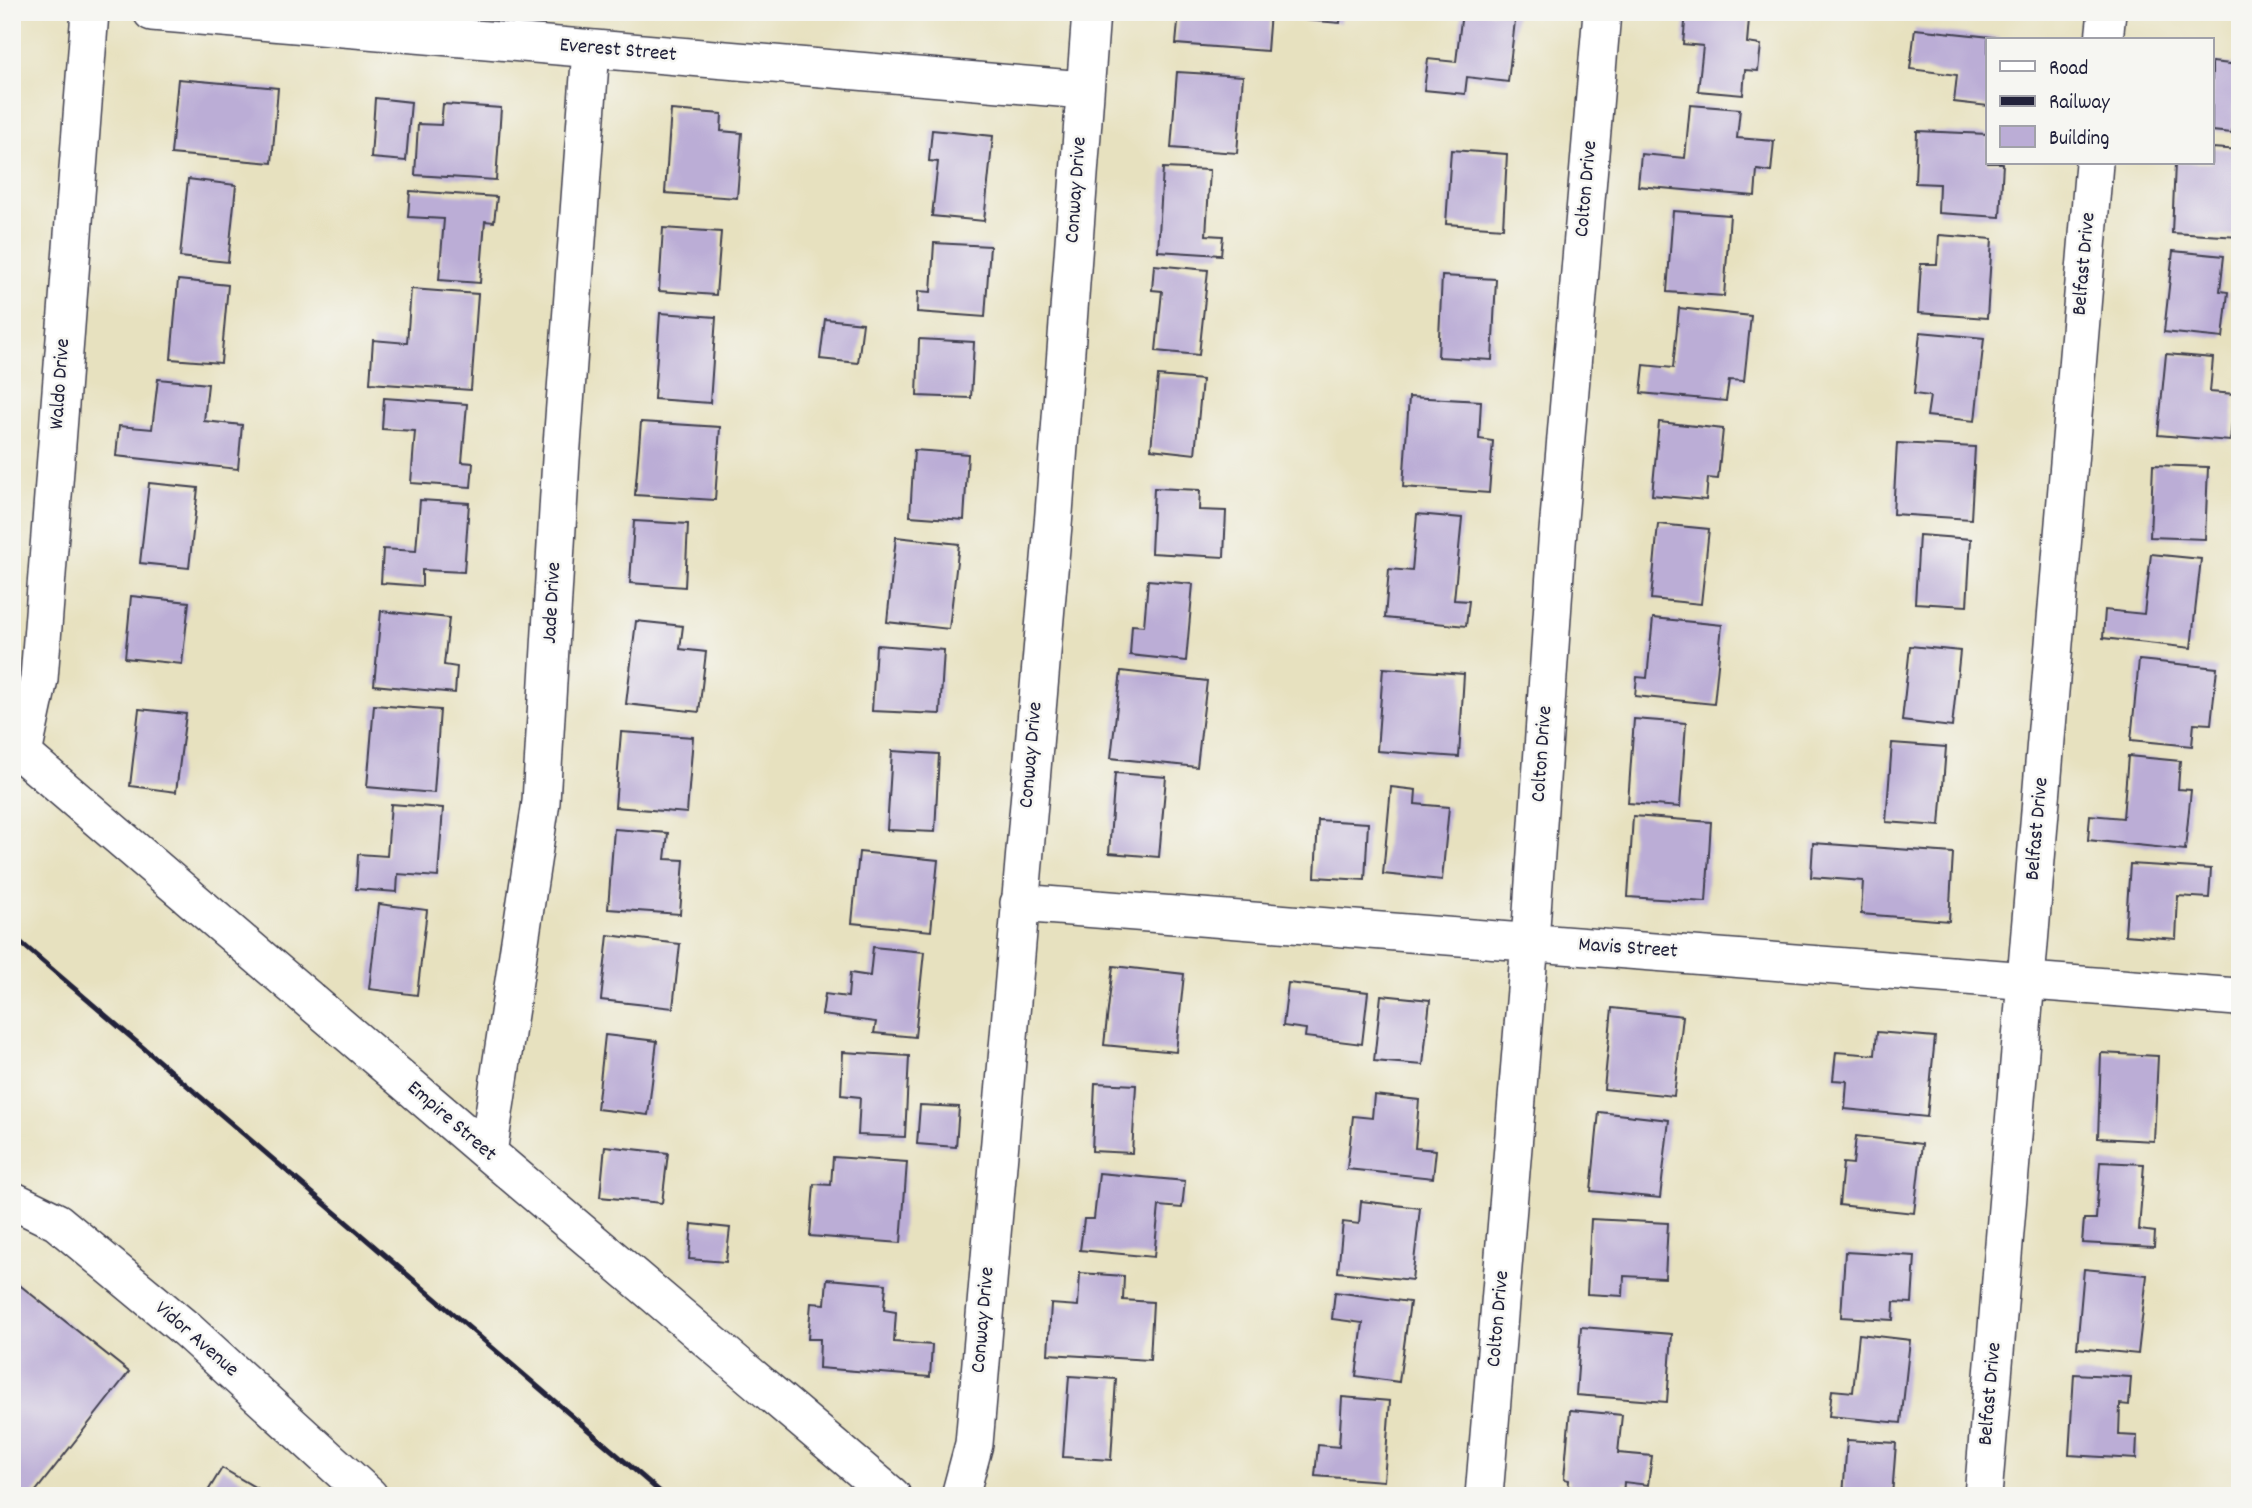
<svg xmlns="http://www.w3.org/2000/svg" width="2252" height="1508" viewBox="0 0 2252 1508" font-family="Dekko,sans-serif">
<style>
.building{fill:#bbadd6}
.lines{fill:none;stroke-linecap:round;stroke-linejoin:round}
.minor-casing{stroke:#403f4f;stroke-width:40}
.minor{stroke:#fff;stroke-width:37}
.rail{stroke:#22223b;stroke-width:5}
.labels{text-anchor:middle;dominant-baseline:central;stroke-width:5;stroke-linejoin:round;paint-order:stroke}
.street-label{font-size:21px;fill:#22223b;stroke:#f6f6f2}
</style>
<rect width="100%" height="100%" fill="#f6f6f2"/>
<filter id="ink" filterUnits="userSpaceOnUse"><feTurbulence type="fractalNoise" baseFrequency=".0143" numOctaves="2"/><feDisplacementMap in="SourceGraphic" scale="14" xChannelSelector="R" yChannelSelector="G"/><feConvolveMatrix kernelMatrix="1 2 1 2 8 2 1 2 1" color-interpolation-filters="sRGB"/></filter>
<filter id="wash" filterUnits="userSpaceOnUse"><feTurbulence type="fractalNoise" baseFrequency=".00686" numOctaves="4" result="noise"/><feDisplacementMap in="SourceGraphic" scale="28" xChannelSelector="R" yChannelSelector="G"/><feGaussianBlur stdDeviation="1.57" result="paint"/><feColorMatrix in="noise" values="0 0 0 0 0 0 0 0 0 0 0 0 0 0 0 0 0 1.4 0 .05"/><feComposite in="paint" operator="in"/></filter>
<g filter="url(#wash)">
<rect width="100%" height="100%" fill="#e7e1bf"/>
<g id="blocks">
<path class="building" d="M1179,12H1270L1267,51L1176,44Z
M1293,12H1341L1340,23L1293,19Z
M1462,12H1516L1508,82L1467,77L1465,94L1424,90L1428,59L1456,62Z
M1686,12L1749,19L1747,43L1761,45L1758,71L1745,70L1743,95L1698,91L1703,46L1683,44Z
M1915,29L2000,38V40H1988V106L1954,102L1957,75L1910,69Z
M2212,62L2239,65L2232,133L2212,131Z
M1177,72L1243,76L1237,153L1171,148Z
M12,76H16L14,105H12Z
M178,79L278,88L272,163L171,154Z
M375,98L411,102L406,161L371,158Z
M443,104L501,108L496,180L415,175L418,124L441,125Z
M1690,105L1740,109L1737,138L1774,141L1771,172L1757,170L1755,196L1638,186L1641,154L1685,158Z
M671,110L722,114L721,131L742,133L737,198L665,193Z
M932,130L993,136L984,221L932,216L938,162L929,161Z
M1917,131L1988,134V163H2003L2000,217L1938,213L1939,184L1915,183Z
M2212,148L2240,150V237L2172,233L2175,163H2212Z
M1451,150L1507,154L1503,228L1446,224Z
M1163,168L1210,170L1206,235L1223,236L1221,255L1158,251Z
M188,179L236,185L228,262L180,257Z
M410,191L497,197L494,222L485,221L480,283L439,280L444,219L408,217Z
M1673,211L1730,215L1724,296L1667,292Z
M663,228L721,232L716,295L659,291Z
M1939,235L1992,239L1987,318L1918,313L1921,264H1937Z
M934,243L990,246L985,317L917,312L918,291L931,292Z
M2173,251L2224,256L2220,291L2228,292L2223,338L2164,332Z
M1154,265L1208,270L1199,355L1156,351L1162,291L1152,290Z
M1442,276L1496,279L1492,360L1438,357Z
M178,280L228,285L221,363L171,359Z
M411,289L478,294L471,390L370,383L373,340L407,343Z
M1679,308L1751,316L1744,381L1729,380L1726,401L1641,393L1644,365L1673,368Z
M660,313L716,317L710,403L654,399Z
M825,319L863,323L858,363L820,359Z
M1920,332L1984,338L1975,421L1927,416L1930,396L1914,394Z
M919,339L974,342L971,398L917,396Z
M2166,354L2213,358L2210,392L2235,394L2230,441L2158,435Z
M1158,376L1202,380L1195,454L1151,449Z
M158,379L208,384L204,421L242,425L238,469L116,456L119,426L152,429Z
M1409,397L1481,401L1479,439L1493,441L1489,493L1403,487Z
M384,398L467,404L462,462L473,463L471,487L411,483L415,431L382,429Z
M641,422L720,427L715,500L635,495Z
M1659,422L1723,429L1718,479L1708,478L1706,500L1652,495Z
M1897,443L1975,447L1971,519L1893,514Z
M914,450L968,454L964,520L910,516Z
M2153,465L2208,467L2205,539L2150,537Z
M149,483L198,488L189,568L140,563Z
M1154,488L1200,490L1199,510L1226,511L1224,557L1151,553Z
M420,500L469,503L464,572L422,570V586L381,583L383,549L416,551Z
M1417,514L1462,518L1454,600L1469,601L1466,626L1385,618L1389,569L1412,571Z
M634,521L688,524L685,587L630,583Z
M1658,524L1709,529L1701,604L1651,599Z
M1919,535L1971,539L1967,606L1915,603Z
M896,537L959,544L949,629L887,622Z
M2151,554L2201,559L2191,648L2103,638L2105,610L2144,614Z
M1148,580L1193,584L1186,661L1130,655L1132,625L1144,626Z
M131,596L189,602L182,664L125,658Z
M381,611L449,618L444,665L457,667L455,693L374,685Z
M1653,618L1722,625L1714,704L1635,696L1637,677L1647,678Z
M636,621L683,626L680,649L706,652L699,712L626,704Z
M876,645L944,650L940,714L872,711Z
M1910,646L1960,651L1952,727L1902,721Z
M2139,660L2217,668L2211,724L2194,723L2192,746L2131,740Z
M1383,668L1464,674L1459,757L1377,751Z
M1121,671L1207,681L1197,767L1111,758Z
M374,705L440,710L434,793L367,787Z
M139,709L186,714L176,792L130,786Z
M1634,719L1686,723L1680,807L1628,803Z
M621,732L693,737L687,813L615,807Z
M1892,743L1946,747L1940,826L1886,822Z
M892,751L939,754L935,832L887,830Z
M2128,756L2180,761L2178,789L2191,790L2185,850L2088,840L2090,815L2123,818Z
M1115,773L1166,777L1159,857L1109,853Z
M1391,787L1416,790L1415,804L1449,807L1442,880L1383,874Z
M391,804L443,808L438,877L398,874L397,892L356,889L358,854L387,856Z
M1633,816L1711,822L1706,902L1628,897Z
M1318,820L1368,823L1365,880L1315,877Z
M614,829L668,833L665,859L684,860L680,914L608,909Z
M1813,843L1953,853L1949,921L1861,914L1863,881L1811,877Z
M859,852L938,860L931,931L852,923Z
M2130,864L2211,869L2209,898L2178,896L2176,939L2125,935Z
M379,904L427,910L417,995L369,989Z
M608,935L680,944L673,1008L601,1000Z
M873,947L924,952L915,1037L874,1033L876,1022L822,1015L825,994L848,997L850,973L870,976Z
M1113,966L1184,974L1176,1052L1104,1045Z
M1288,983L1368,992L1362,1044L1305,1037L1306,1029L1283,1026Z
M1381,995L1430,1000L1423,1065L1374,1061Z
M1612,1008L1683,1016L1674,1096L1604,1089Z
M1877,1032L1935,1037L1927,1117L1845,1109L1847,1081L1833,1080L1836,1052L1875,1055Z
M605,1035L657,1041L648,1115L597,1109Z
M843,1052L909,1056L905,1137L858,1135L860,1097L841,1095Z
M2101,1053L2158,1056L2154,1141L2098,1138Z
M1095,1083L1136,1085L1132,1153L1092,1151Z
M1374,1095L1419,1100L1415,1148L1436,1150L1433,1178L1347,1169L1353,1116L1372,1118Z
M920,1105L959,1107L956,1147L917,1144Z
M1599,1112L1669,1120L1660,1198L1591,1191Z
M1856,1136L1922,1144L1914,1213L1839,1205L1843,1163L1853,1164Z
M605,1146L668,1153L662,1203L600,1197Z
M833,1157L907,1162L901,1243L810,1236L814,1184L831,1185Z
M2100,1162L2144,1164L2139,1230L2155,1232L2154,1247L2082,1243L2084,1219H2096Z
M1099,1173L1185,1181L1182,1208L1159,1206L1154,1257L1080,1250L1084,1219H1094Z
M1361,1201L1420,1208L1412,1280L1338,1272L1343,1222L1359,1224Z
M1591,1219L1668,1223L1665,1278L1624,1276L1623,1296L1587,1294Z
M692,1224L730,1228L726,1262L689,1259Z
M1845,1252L1915,1256L1912,1303L1894,1302L1893,1320L1841,1317Z
M2084,1269L2147,1275L2138,1354L2077,1348Z
M1080,1273L1124,1276L1123,1300L1153,1302L1150,1360L1048,1354L1051,1304L1078,1306Z
M12,1279L129,1372L32,1496H12Z
M827,1279L886,1284L884,1310L896,1312L894,1342L932,1345L930,1377L819,1368L820,1339H808L811,1303L825,1304Z
M1335,1292L1410,1302L1399,1382L1356,1376L1363,1323L1332,1319Z
M1581,1327L1672,1334L1667,1402L1576,1395Z
M1859,1334L1910,1340L1901,1423L1829,1416L1832,1390L1853,1392Z
M2074,1374L2131,1377L2129,1405L2120,1404L2119,1435L2137,1436L2136,1459L2069,1455Z
M1069,1376L1116,1379L1111,1460L1063,1457Z
M1342,1397L1390,1401L1384,1481L1315,1476L1318,1445L1339,1447Z
M1570,1410L1622,1415L1618,1453L1652,1456L1648,1485L1624,1482L1623,1496H1568L1569,1480L1564,1479Z
M1847,1440L1896,1443L1892,1496H1843Z
M222,1468L270,1496H205Z
M2067,1490L2107,1494V1496H2066Z"/>
</g>
</g>
<g filter="url(#ink)">
<use href="#blocks" fill-opacity="0" stroke="#403f4f" stroke-width="2"/>
<g class="lines">
<defs>
<path id="minor" d="M152,12L1084,90
M2104,40L2107,12
M12,745L488,1153L892,1496
M23,754L39,679L90,12
M1019,903L2237,997
M488,1153L541,802L561,459L591,49
M12,1200L57,1222L187,1330L369,1496
M960,1496L974,1444L1054,513L1091,12
M1484,1496L1530,942L1557,543L1602,12
M1983,1496L2094,163"/>
</defs>
<use href="#minor" class="minor-casing"/>
<use href="#minor" class="minor"/>
<path class="rail" d="M12,935L665,1496"/>
</g>
</g>
<g class="labels">
<g class="street-label">
<text transform="translate(618 51) rotate(5)">Everest Street</text>
<text transform="translate(1587 189) rotate(-85)">Colton Drive</text>
<text transform="translate(1077 190) rotate(-86)">Conway Drive</text>
<text transform="translate(2085 264) rotate(-85)">Belfast Drive</text>
<text transform="translate(61 384) rotate(-86)">Waldo Drive</text>
<text transform="translate(553 603) rotate(-87)">Jade Drive</text>
<text transform="translate(1543 754) rotate(-86)">Colton Drive</text>
<text transform="translate(1032 755) rotate(-85)">Conway Drive</text>
<text transform="translate(2038 829) rotate(-85)">Belfast Drive</text>
<text transform="translate(1628 949) rotate(4)">Mavis Street</text>
<text transform="translate(451 1122) rotate(41)">Empire Street</text>
<text transform="translate(1499 1319) rotate(-85)">Colton Drive</text>
<text transform="translate(984 1320) rotate(-85)">Conway Drive</text>
<text transform="translate(196 1340) rotate(41)">Vidor Avenue</text>
<text transform="translate(1991 1394) rotate(-85)">Belfast Drive</text>
</g>
</g>
<rect width="2252" height="1508" fill="none" stroke="#f6f6f2" stroke-width="42"/>
<rect x="1986" y="38" width="228" height="126" fill="#f6f6f2" stroke="#a1a1a9" stroke-width="2"/>
<rect x="2000" y="61" width="35" height="10" fill="#ffffff" stroke="#a1a1a9" stroke-width="2"/>
<text x="2049" y="74" font-size="21" fill="#22223b">Road</text>
<rect x="2000" y="96" width="35" height="10" fill="#22223b" stroke="#a1a1a9" stroke-width="2"/>
<text x="2049" y="108" font-size="21" fill="#22223b">Railway</text>
<rect x="2000" y="126" width="35" height="21" fill="#bbadd6" stroke="#a1a1a9" stroke-width="2"/>
<text x="2049" y="144" font-size="21" fill="#22223b">Building</text>
</svg>
